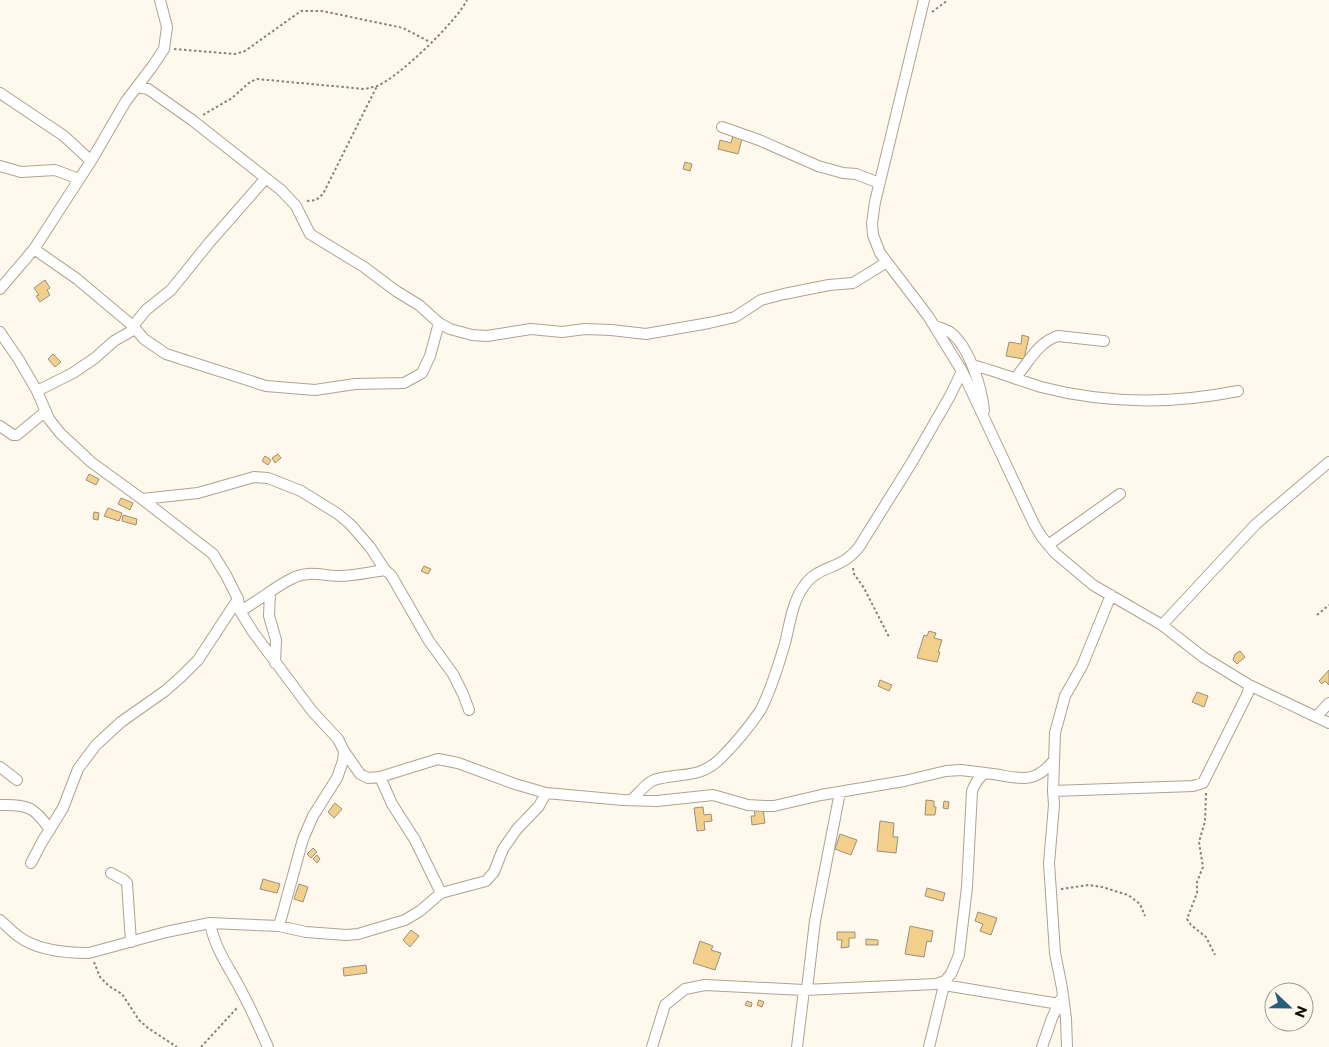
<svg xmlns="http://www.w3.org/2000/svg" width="1329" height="1047" viewBox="0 0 1329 1047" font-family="Montserrat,sans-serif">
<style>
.building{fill:#f2cf8a;stroke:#9b917e}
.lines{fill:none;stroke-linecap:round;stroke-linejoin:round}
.street-casing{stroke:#aea390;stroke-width:12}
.path{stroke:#888279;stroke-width:2;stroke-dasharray:2.5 2.5;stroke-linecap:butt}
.street{stroke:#fff;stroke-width:10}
</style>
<rect width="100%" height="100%" fill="#fff8ec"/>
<path class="building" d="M734,132L743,135L738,154L718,149L720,140L731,143Z
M685,162L692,164L690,171L683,169Z
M45,280L50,288L47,290L50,295L40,302L36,296L39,295L34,288Z
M1022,335L1029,337L1024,359L1006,356L1009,342L1021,344Z
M53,354L61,362L55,367L48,359Z
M278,454L281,458L275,463L272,458Z
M265,456L271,460L268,465L262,461Z
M89,474L99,479L96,485L86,480Z
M121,498L133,503L130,510L118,504Z
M108,508L122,513L119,521L104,516Z
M94,512L99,513L98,520L93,519Z
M123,515L137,519L136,525L122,521Z
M424,566L431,569L428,574L421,571Z
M929,631L936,633L934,638L942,640L938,652H940L937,662L917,658L924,635L927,636Z
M1240,651L1245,657L1237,664L1233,660L1235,654Z
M1329,670V685L1325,681L1322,684L1319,681Z
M880,680L892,685L889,691L878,686Z
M1197,692L1208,696L1204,707L1192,702Z
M926,800L934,801V807H936L935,815H925Z
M944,801L949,802L948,809L943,808Z
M335,803L342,809L334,818L328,812Z
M703,807L704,815L711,814L712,821L704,822L705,830L697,831L694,808Z
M763,808L765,823L752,825L751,816H755L754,809Z
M880,821L894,823L893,837H898L896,853L877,851Z
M840,834L857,840L851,855L835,849Z
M313,848L317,852L311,858L307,854Z
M317,855L320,859L317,863L313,859Z
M263,879L280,884L277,893L260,889Z
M299,884L308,887L303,902L294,899Z
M927,888L945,893L943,901L925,896Z
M978,912L997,918L991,935L980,931L983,924L975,921Z
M910,926L933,931L931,942L927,941L924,957L905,954Z
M411,930L419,936L410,947L403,940Z
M837,932H855V938H849V947L841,948L842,940H837Z
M866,939L878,940V945H866Z
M700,941L713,946L711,950L721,953L715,970L693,963Z
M366,965L367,973L344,976L343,968Z
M759,1000L764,1002L762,1007L757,1005Z
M747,1001L752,1003L751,1007L745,1005Z"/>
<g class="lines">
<defs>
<path id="street" d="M924,0L875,202L872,223L873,235L880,253L928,316L962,371L1034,524L1041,536L1055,553L1093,585L1162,625L1203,657L1249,685L1329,723
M137,87L148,89L192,120L281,190L296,206L310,234L364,267L396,291L419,305L439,323L450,329L472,335L487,336L531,329L562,332L585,329L611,330L646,334L709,323L735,317L761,300L784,294L829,285L853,283L887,262
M0,93L64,136L91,161
M722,127L759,140L818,166L843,173L856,174L879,183
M0,166L21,172L55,170L79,179
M34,249L77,279L133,326L144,339L166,354L266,386L315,390L355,384L404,383L422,373L430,356L439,323
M0,289L34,249L91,161L126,101L152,67L164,49L167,27L160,0
M133,326L146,310L171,290L209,243L265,179
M935,326C940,328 945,329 950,332C969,346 982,388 984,411
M0,332L19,360L37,391L49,419L60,433L91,462L142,499L213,554L226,575L238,599L240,611L253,632L312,711L338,739L344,751L343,761L337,778L313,816L303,839L279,926
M972,365C996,371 1018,380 1041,387C1106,404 1173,404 1238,391
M1016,377C1029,362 1038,342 1058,336L1104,341
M37,391L73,373L95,358L114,341L135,329
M0,426L13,435H17L46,411
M142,499L198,493L254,477L268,478L301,491L338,514L350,524L370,547L385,570
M1048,545L1120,494
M270,592L269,616L276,640L275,663
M240,611C259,601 274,587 293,578C308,570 323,576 339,576C354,576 370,572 385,570L391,575L429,641L453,674L463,694L469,710
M1162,625L1256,524L1329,462
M1317,716L1329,703
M344,751L360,774L368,778L380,777L438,759L458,763L515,784L546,793L623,800L657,801L713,795L748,805L765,806H774L821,795L904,781L946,771L961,770L985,773
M0,767L17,780
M380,777L392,804L415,840L441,893
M1053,791L1193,786L1203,783L1248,693L1249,685
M632,800C638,794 646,783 654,780C680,772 699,780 721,758C735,744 749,727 760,711C769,695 780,661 785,643C790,624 792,602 804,586C815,569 833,569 848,558C852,555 856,551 859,547L912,462L950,396L962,371
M0,805C27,804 35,807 50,830
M31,863L42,842L63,808L78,769L96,745L121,722L165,691L182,676L198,660L238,599
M111,873L124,880L127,883L131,942
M0,920C6,925 11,931 18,936C36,950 67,953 89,953L166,932L210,923L279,926L306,932L346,935L358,934L405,920L420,911L441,893L486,881L494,872L503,849L517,829L539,806L546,793
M210,923C215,950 231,970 243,994C252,1011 260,1029 268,1047
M944,985L1059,1004
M807,989L815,921L840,792
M652,1047L665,1005L685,989L705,985L804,990L936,984L945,981L951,974L959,955L967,887L972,791C975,783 978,778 985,773C1016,776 1032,788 1054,760
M797,1047L804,990
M929,1047L945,981
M1042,1047L1052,1018L1061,999
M1067,1047L1066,1019L1062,988L1055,953L1049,863L1054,805L1053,791L1055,733L1065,696L1082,666L1111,595"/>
</defs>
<use href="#street" class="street-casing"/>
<path class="path" d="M932,12L948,0
M174,49L235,54L245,51L301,11H322L403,28L430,42
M203,115L232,98L250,82L257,79L365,89C369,88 373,87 377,86C399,77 456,22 467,0
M307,201L316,200L323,194L377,86
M853,568L854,574L864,588L889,637
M1317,615L1329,605
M1206,793L1205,821L1199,842L1203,867L1197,882V893L1187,919L1191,925L1206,937L1215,955
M1061,889L1089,885L1102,887L1128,895L1140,904L1145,916
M94,962L100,977L109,986L122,994L139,1020L148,1028L177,1047
M201,1047L237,1008"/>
<use href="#street" class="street"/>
</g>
<g transform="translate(1289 1007) rotate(112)"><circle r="24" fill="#fff8ec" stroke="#a09a90"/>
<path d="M0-4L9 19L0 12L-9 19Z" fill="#295f7a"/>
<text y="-8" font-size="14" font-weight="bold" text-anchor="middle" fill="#110d07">N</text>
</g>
</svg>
